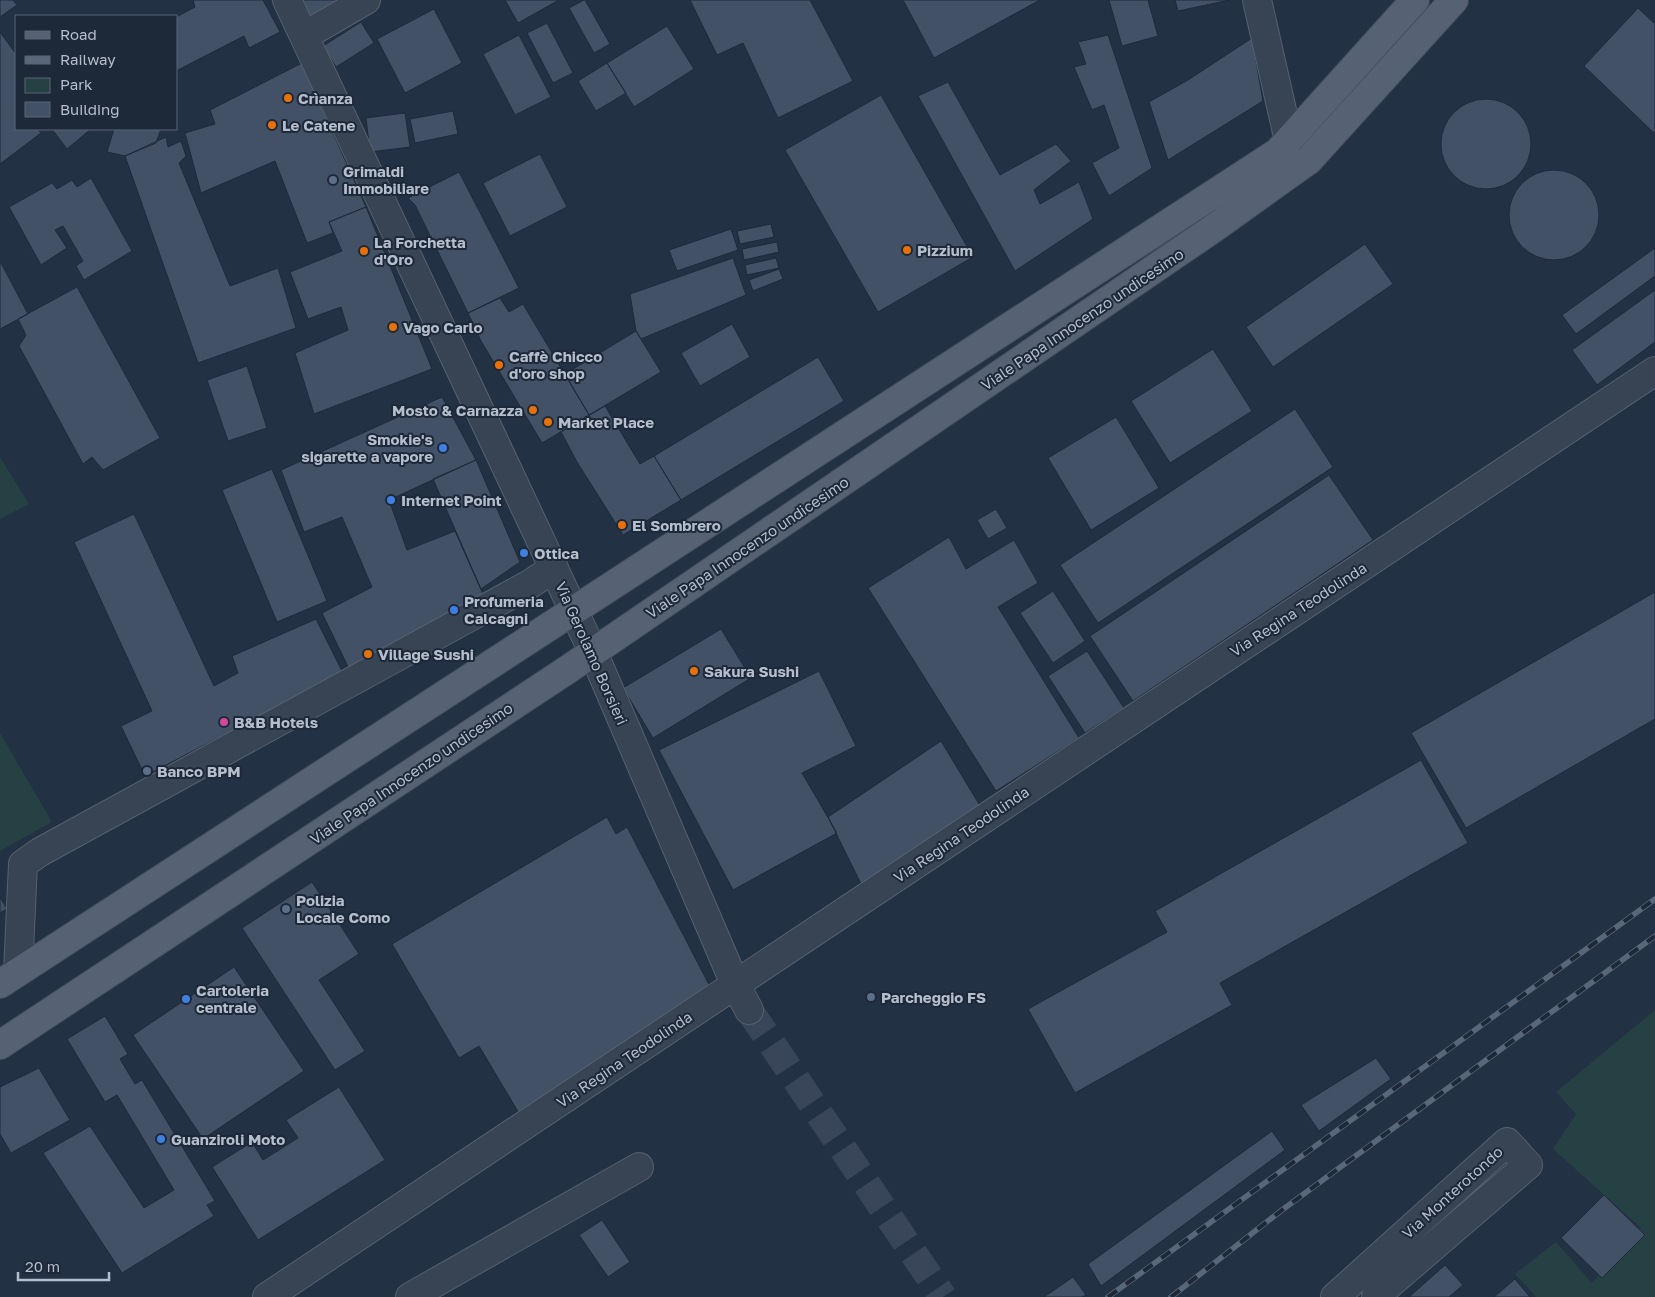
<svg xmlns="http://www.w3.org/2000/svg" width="1655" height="1297" viewBox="0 0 1655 1297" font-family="'Golos Text',sans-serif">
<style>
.green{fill:#254144}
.building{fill:#425166;stroke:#1f2a3a}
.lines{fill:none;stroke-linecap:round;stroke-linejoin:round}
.minor-tunnel{stroke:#394659;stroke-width:28;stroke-dasharray:28 14;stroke-linecap:butt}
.minor-casing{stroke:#566170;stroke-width:30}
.major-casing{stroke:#424c5c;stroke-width:30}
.minor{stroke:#384353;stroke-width:28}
.major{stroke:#566273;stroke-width:28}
.rail-casing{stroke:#59677a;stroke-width:5.5}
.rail{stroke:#1d2838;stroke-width:4;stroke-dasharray:11;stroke-linecap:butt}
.food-dot{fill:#e8710a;stroke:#1d2838;stroke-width:2}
.service-dot{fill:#5c6f8a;stroke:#1d2838;stroke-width:2}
.shop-dot{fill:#3f7fe0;stroke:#1d2838;stroke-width:2}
.hotel-dot{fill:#d1479c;stroke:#1d2838;stroke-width:2}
.labels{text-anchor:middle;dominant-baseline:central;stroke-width:4;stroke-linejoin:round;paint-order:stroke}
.poi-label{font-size:15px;font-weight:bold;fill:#b5becd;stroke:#1d2838;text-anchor:start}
.street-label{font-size:15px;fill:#b5becd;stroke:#1d2838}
</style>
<rect width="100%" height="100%" fill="#233144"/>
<path class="green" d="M0,457L29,504L0,519Z
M0,733L52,822L0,851Z
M1655,1010V1297H1536L1515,1274L1556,1242L1592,1283L1641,1228L1553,1149L1576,1114L1556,1092Z"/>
<path class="building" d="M0,0H13L17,5L0,17Z
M193,0H263L280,32L249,48L244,36L176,71V17L195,7Z
M296,0H351L308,23Z
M505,0H559L518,23Z
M584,0H585L610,44L594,53L569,8Z
M690,0H810L853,81L778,118L743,43L717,55Z
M903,0H1040L934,58Z
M1109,0H1148L1158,36L1122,46Z
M1175,0H1230L1178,11Z
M1638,8L1655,24V134L1584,66Z
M434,9L462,63L405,93L377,39Z
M361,22L374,43L336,67L323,46Z
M547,23L573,73L553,83L527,33Z
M667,26L694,69L634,107L607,63Z
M0,32L16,54V129H38L41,133L0,164Z
M519,35L551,97L515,115L483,54Z
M1108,35L1152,168L1109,196L1092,163L1119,148L1104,105L1092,110L1074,67L1086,64L1078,42Z
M1252,38L1263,101L1168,160L1149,102L1188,80Z
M302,63L366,207L329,222L333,233L307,243L275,161L201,193L185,133L215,124L210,110Z
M607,63L626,93L596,111L578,81Z
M948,82L1000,175L1056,144L1071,161L1034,190L1040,204L1079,182L1093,219L1015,271L918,96Z
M881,95L973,257L878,312L785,150Z
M1441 144a45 45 0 1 1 90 0a45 45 0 1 1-90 0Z
M453,111L458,134L415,143L410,119Z
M405,113L410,147L370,152L366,118Z
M52,129H91L67,149Z
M114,129H161L156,143L125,156L107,152Z
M166,137L168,147L181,141L186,156L179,163L230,286L278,268L296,328L198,363L125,156Z
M540,154L567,207L510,236L483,183Z
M1509 215a45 45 0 1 1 90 0a45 45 0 1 1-90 0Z
M459,172L519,288L468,313L415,205L408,198Z
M91,178L132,251L84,280L76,266L83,261L63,226L55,230L67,248L41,265L9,207L52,183L57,189L72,180L77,187Z
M366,207L432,369L314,414L295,353L348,330L341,307L308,319L290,272L342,251L329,222Z
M771,224L774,237L740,244L737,231Z
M731,229L738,250L677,271L669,250Z
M777,242L779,252L744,260L742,249Z
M1365,244L1393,284L1273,367L1246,327Z
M1655,248V276L1576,334L1562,315Z
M733,258L746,295L641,339L636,331L630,294Z
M776,258L779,268L747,275L745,265Z
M0,261L28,314L0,329Z
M779,269L783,279L753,291L749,280Z
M77,287L160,438L103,470L92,457L83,464L19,346L26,335L18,319Z
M1655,290V342L1597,385L1572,350Z
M500,298L509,312L523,304L589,415L542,443L481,341L468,313Z
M732,324L750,357L700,386L681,353Z
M636,331L661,372L589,415L565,374Z
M1213,349L1252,411L1170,463L1131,401Z
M818,357L844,401L681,500L654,456Z
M247,366L267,428L228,441L207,380Z
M442,397L476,460L389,500L407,550L455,531L486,601L351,673L322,613L372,587L342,517L304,532L281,470Z
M605,406L640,464L654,456L681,500L623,535L577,462L561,432Z
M1295,409L1333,467L1098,623L1060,565Z
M1116,417L1159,488L1091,530L1048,458Z
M476,460L520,562L481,589L433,479Z
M272,469L327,601L277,622L222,490Z
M1329,475L1373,540L1133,701L1090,636Z
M996,509L1007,528L988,539L977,520Z
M134,514L214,686L238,673L232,656L316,619L343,673L145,776L121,726L152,711L74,542Z
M949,537L966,569L1014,540L1038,583L998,607L1079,738L996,791L868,588Z
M1053,591L1085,641L1053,663L1020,613Z
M1655,592V719L1466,828L1411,733Z
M721,629L751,678L653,738L623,688Z
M1087,651L1124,708L1085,733L1048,676Z
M819,671L856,746L802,773L837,833L733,890L659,750Z
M941,741L985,814L864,890L828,817Z
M1421,760L1468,843L1220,983L1232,1005L1075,1093L1028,1009L1167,932L1155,911Z
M607,817L616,834L627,827L714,994L520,1115L479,1046L459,1058L392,944Z
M312,882L359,954L319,980L365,1051L335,1070L242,928Z
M0,897L7,909L0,913Z
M234,967L304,1071L203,1139L133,1035Z
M105,1016L128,1054L120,1059L135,1084L142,1080L215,1201L207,1205L214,1216L122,1273L43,1153L90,1126L144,1208L174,1190L117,1095L105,1102L67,1039Z
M1376,1058L1391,1079L1319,1131L1301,1105Z
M39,1068L70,1120L11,1153L0,1134V1087Z
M339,1087L385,1160L258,1240L212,1167L252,1142L263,1160L298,1138L286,1120Z
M1272,1131L1285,1150L1101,1286L1088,1264Z
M1604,1195L1645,1235L1602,1278L1561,1238Z
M602,1220L630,1262L608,1277L579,1235Z
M1445,1265L1463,1285L1449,1297H1409Z
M1073,1277L1086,1295L1082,1297H1044Z
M1515,1279L1530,1297H1494Z"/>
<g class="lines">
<path class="minor-tunnel" d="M749,1010L943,1297"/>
<defs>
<path id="minor" d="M287,0L593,652L735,984L749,1010
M1257,0L1289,141
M304,36L366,0
M18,972L23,864L40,852L530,584L554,568
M267,1297L1655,371
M410,1297L639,1167
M1335,1297L1507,1142L1528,1165L1385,1288L1376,1297"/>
<path id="major" d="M0,984L1278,152L1415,0
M0,1045L567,670L1214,228L1309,160L1454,0"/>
</defs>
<use href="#minor" class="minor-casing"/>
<use href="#major" class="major-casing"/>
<use href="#minor" class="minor"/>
<use href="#major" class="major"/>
<defs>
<path id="rail" d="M1108,1297L1655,899
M1171,1297L1282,1210L1655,936"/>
</defs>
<use href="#rail" class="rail-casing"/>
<use href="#rail" class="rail"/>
</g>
<g class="food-dot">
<circle cx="288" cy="98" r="5"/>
<circle cx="272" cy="125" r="5"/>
<circle cx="907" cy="250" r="5"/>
<circle cx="364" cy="251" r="5"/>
<circle cx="393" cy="327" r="5"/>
<circle cx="499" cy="365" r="5"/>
<circle cx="533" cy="410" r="5"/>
<circle cx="548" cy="422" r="5"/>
<circle cx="622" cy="525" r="5"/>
<circle cx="368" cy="654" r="5"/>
<circle cx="694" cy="671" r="5"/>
</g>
<g class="service-dot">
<circle cx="333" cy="180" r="5"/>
<circle cx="147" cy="771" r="5"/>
<circle cx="286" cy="909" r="5"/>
<circle cx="871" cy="997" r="5"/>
</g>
<g class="shop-dot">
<circle cx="443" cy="448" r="5"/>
<circle cx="391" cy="500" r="5"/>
<circle cx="524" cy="553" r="5"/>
<circle cx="454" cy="610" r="5"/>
<circle cx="186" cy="999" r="5"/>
<circle cx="161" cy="1139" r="5"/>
</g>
<circle class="hotel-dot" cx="224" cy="722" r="5"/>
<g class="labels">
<g class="poi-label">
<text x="298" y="98">Crìanza</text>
<text x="282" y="125">Le Catene</text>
<text x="343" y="171">Grimaldi<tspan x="343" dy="17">Immobiliare</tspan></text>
<text x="374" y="242">La Forchetta<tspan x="374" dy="17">d'Oro</tspan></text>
<text x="917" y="250">Pizzium</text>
<text x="403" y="327">Vago Carlo</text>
<text x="509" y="356">Caffè Chicco<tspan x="509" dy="17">d'oro shop</tspan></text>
<text x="523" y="410" text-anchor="end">Mosto &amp; Carnazza</text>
<text x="558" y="422">Market Place</text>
<text x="433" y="439" text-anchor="end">Smokie's<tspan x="433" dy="17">sigarette a vapore</tspan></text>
<text x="401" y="500">Internet Point</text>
<text x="632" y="525">El Sombrero</text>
<text x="534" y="553">Ottica</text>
<text x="464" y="601">Profumeria<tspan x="464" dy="17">Calcagni</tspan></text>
<text x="378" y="654">Village Sushi</text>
<text x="704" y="671">Sakura Sushi</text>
<text x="234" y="722">B&amp;B Hotels</text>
<text x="157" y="771">Banco BPM</text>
<text x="296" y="900">Polizia<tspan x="296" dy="17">Locale Como</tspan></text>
<text x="196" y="990">Cartoleria<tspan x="196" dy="17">centrale</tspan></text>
<text x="881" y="997">Parcheggio FS</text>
<text x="171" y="1139">Guanziroli Moto</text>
</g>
<g class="street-label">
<text transform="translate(1082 319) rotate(-34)">Viale Papa Innocenzo undicesimo</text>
<text transform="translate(747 547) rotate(-34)">Viale Papa Innocenzo undicesimo</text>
<text transform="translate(1298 609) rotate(-33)">Via Regina Teodolinda</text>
<text transform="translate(592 653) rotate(66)">Via Gerolamo Borsieri</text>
<text transform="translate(411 773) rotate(-34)">Viale Papa Innocenzo undicesimo</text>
<text transform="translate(961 834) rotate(-34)">Via Regina Teodolinda</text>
<text transform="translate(624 1059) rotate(-34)">Via Regina Teodolinda</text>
<text transform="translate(1452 1192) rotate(-42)">Via Monterotondo</text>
</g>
</g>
<rect x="15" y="15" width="162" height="115" fill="#1d2838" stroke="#5a6474"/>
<rect x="25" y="31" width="25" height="8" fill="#566273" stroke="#5a6474"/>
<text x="60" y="40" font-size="15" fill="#b5becd">Road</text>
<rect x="25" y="56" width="25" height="8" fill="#59677a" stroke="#5a6474"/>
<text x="60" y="65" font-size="15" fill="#b5becd">Railway</text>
<rect x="25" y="78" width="25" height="15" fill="#254144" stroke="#5a6474"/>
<text x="60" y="90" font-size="15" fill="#b5becd">Park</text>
<rect x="25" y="102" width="25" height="15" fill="#425166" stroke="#5a6474"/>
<text x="60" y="115" font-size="15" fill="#b5becd">Building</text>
<path d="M18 1272v8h91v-8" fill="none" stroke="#b5becd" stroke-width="2.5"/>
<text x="25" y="1272" font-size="15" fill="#b5becd" stroke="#1d2838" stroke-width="4" paint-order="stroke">20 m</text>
</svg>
